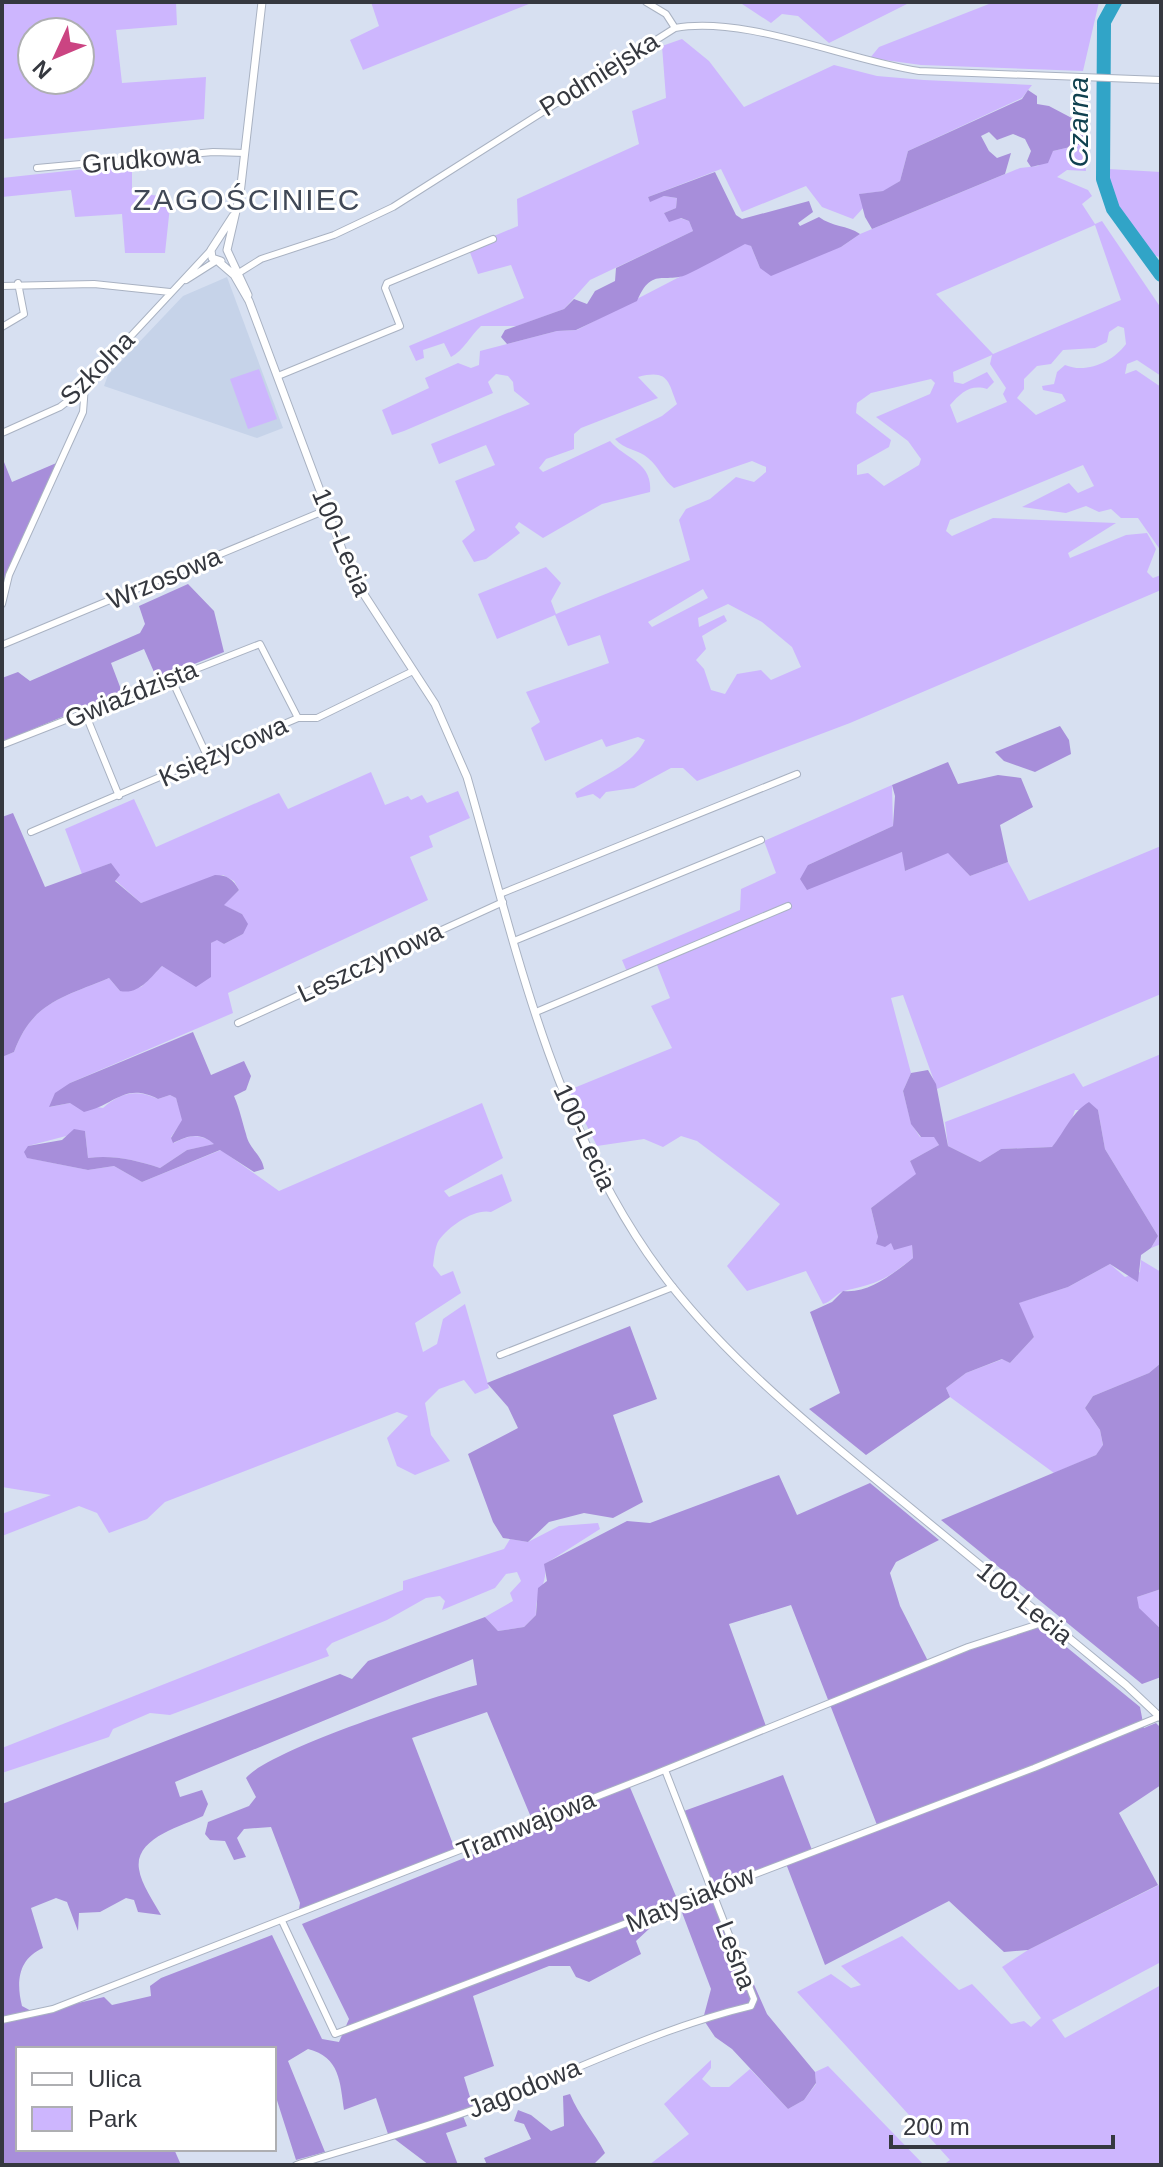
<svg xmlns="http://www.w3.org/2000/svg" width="1163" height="2167" viewBox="0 0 1163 2167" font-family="Helvetica,sans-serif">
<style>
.built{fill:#c6d3e9}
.green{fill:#cdb6fe;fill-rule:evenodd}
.forest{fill:#a78eda;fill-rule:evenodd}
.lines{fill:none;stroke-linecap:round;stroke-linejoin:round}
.river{stroke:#31a4c7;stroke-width:14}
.minor-casing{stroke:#a9b2c2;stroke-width:8}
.tertiary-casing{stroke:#a9b2c2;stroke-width:9}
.minor{stroke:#fff;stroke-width:6}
.tertiary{stroke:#fff;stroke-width:7}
.labels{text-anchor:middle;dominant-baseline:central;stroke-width:6;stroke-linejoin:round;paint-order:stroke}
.street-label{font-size:26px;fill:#35383f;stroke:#fff}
.water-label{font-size:28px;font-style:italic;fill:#10414f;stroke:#fff}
.quarter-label{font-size:30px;letter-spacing:2px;fill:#404856;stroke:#fff}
</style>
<rect width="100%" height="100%" fill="#d7e0f1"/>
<path class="built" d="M227,277L283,428L257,438L104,386L108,375L183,296Z"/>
<path class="green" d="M2,2H176L177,25L116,30L122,83L206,77L204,119L3,139L2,151ZM32,32H80V80H32Z
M371,2H534L363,70L350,40L379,26Z
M739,2H911L829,43L798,16L782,14L771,23Z
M994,2H1099L1083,71L921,65L870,58L879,47Z
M682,39L709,61L744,107L834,65L877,76L924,80L1032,85L1022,98L908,151L900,181L884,191L860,194L864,207L853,219L822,207L806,186L742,212L721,169L648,197L650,201L664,196L677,198L676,208L664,213L689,221L693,231L590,280L564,309L517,326H481C471,335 463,351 451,357L444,343L423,350L424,358L416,361L409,346L524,298L511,265L478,274L468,247L518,226L517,199L639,144L632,111L666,98L662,46Z
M1083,144L1086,171L1067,170L1057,177L1088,190L1092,196L1082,204L1095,224L1102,221L1161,308V376L1137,360L1127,364L1125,374L1136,370L1161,387V551L1138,518H1121L1111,509L1099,512L1086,506L1066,513L1022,507L1069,483L1078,493L1094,486L1083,465L950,520L946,531L952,536L993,518L1116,523L1068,553L1070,558L1126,535L1147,533L1156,549L1147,572L1153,578L1161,575V590L850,723L697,781L683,768H671L634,788L606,792L600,799L593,794L577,798L575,793C599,777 631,767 645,740L638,737L606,747L602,739L545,761L531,728L540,722L526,692L609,663L600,635L568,646L555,615L497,639L478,594L546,567L561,583L551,601L556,614L690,560L679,520L686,509L710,499L736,477L754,482L766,472V467L752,461L674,488C663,480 659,467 648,458C638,449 624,450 615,439L662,416L677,404C668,382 669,369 638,377L658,398L581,428L574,434V449L546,459L539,468L543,472L610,441C625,459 653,462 650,492L602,504L543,538L519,522L515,527L520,533L486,559L474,562L462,541L475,530L455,481L495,465L486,445L439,464L431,444L530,404L514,391L513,382L508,376L496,374L488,382L493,393L404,431L392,435L382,410L429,388L425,378L458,363L471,368L479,365L480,351L557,331L577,330L745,243L751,246L760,268L841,247L860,234L1020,168L1038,166L1053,151ZM1095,225L1121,300L993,354L936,294ZM1118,326L1124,328L1126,344C1113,362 1086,374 1065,365L1057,372L1054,384L1042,386L1043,390L1062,394L1066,401L1036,415L1017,398L1024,389V379L1037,366L1051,364L1063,350L1095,348L1107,342L1109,332ZM992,355L990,364L1006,388L1003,394L1007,402L957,423L950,405C961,393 970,384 987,389L994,382L987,372L963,384L954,382L953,372ZM931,379L935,383L930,394L876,417L908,441L921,459L919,465L884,486L868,473L857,475V465L889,447L891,440L856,413L857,403L871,393ZM703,589L708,598L652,627L648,622ZM728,604L762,622L792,647L801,667L771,680L761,670L737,674L725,694L711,690L704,669L696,660L706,649L702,636L727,621L724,615L699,627L698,618Z
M132,164V193L171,197L165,253H125L122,214L75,217L71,190L2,197V178Z
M1108,169L1161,172L1159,257C1132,248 1111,195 1108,169Z
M259,369L277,419L248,429L230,379Z
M371,772L385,805L408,796L411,800L422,795L427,803L458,791L470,818L429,836L433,847L410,857L428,900L228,993L233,1013L70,1083L50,1107L70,1103L103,1108C121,1092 137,1089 158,1099L170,1095L176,1098L183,1120L171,1137L174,1143C190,1135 199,1133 215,1144L187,1150L160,1168C135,1160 114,1155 88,1158L85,1131L28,1146V1158L88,1170L114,1166L142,1182L221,1150L279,1191L482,1103L503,1158L444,1191L449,1197L502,1174L512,1201L491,1212C475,1208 449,1226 439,1240C435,1246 434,1259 433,1266L441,1276L453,1271L461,1293L415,1323L423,1352L437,1344L443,1319L465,1304L489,1388L475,1394L464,1380L439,1389L425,1403L431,1435L450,1461L415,1475L397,1466L387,1438L408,1416L397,1412L165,1502L147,1519L109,1533L97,1513L79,1506L2,1536V1514L51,1495L2,1487V1057L14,1052C32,1002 64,997 109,978L120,991L141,987L162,966L186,979L211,977V943L217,939L224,944L243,934L242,914L223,905L239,890L234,881L223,875L141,903L115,880L111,863L82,874L65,829L134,799L156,847L279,793L288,809Z
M892,785L893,826L808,865L903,852L905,871L948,852L970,876L1008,862L1029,901L1161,846V994L937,1089L903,995L891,998L911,1073L903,1091L911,1123L920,1137L934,1136L939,1145L910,1161L917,1174L871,1208L878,1237L912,1245L913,1258C884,1281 878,1283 844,1291C837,1293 831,1302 823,1304L806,1271L747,1291L727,1266L780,1204L697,1141L681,1136L663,1147L644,1139L597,1146L569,1090L672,1048L651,1006L670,998L657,965L628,974L622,960L740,910L741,889L776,873L764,841Z
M1161,1054V1244L1151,1248L1158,1236L1105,1149L1098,1110H1075L1070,1125L1052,1147L1001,1149L980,1162L948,1146L945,1122L1074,1073L1083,1087Z
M1141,1260L1161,1272V1363L1149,1373L1093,1396L1085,1408L1100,1430L1103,1446L1096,1455L1054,1473L950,1397L946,1388L966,1373L1003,1359L1010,1363L1034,1337L1018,1303L1068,1287L1110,1264L1125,1277L1140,1272Z
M598,1523L600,1529L545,1564C548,1587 534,1593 536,1615L524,1627L498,1631L485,1617L513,1601L510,1593L521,1581L517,1572L506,1574L495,1588L442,1610L445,1601L440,1596L426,1598L387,1620L332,1643L326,1649L329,1656L170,1715L150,1713L113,1729L109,1737L2,1773V1748L403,1590V1581L504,1549L510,1539L528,1542L559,1526Z
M1161,1589V1627H1159L1138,1608L1137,1597Z
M1161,1884V1962L1052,2020L1065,2038L1161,1985V2165H943L950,2160L797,1992L831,1974L851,1988L861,1985L841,1966L902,1936L959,1990L972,1984L1011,2024L1024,2021L1031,2027L1041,2018L1002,1967L1028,1950Z
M711,2060V2068L702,2079L711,2087H729L750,2069L788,2109L804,2100L816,2084L815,2072L828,2066L924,2165H649L689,2134L664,2104Z"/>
<path class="forest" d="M1028,90L1037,96V104L1049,106L1085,125L1083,144L1053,151L1048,163L1031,167L1027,161L1031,151L1025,139L1013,134L997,140L989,132L981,136L989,151L997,158L1011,153L1005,174L872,229L865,217L859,194L883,191L900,181L908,151L1022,99Z
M715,172L736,215L742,219L809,201L813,212L798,223L800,226L819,217C832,227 847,225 860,234L841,247L771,276L760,268L751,246L745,244C726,254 707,265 688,274C665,285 652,265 637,301L576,330L557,331L507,344L501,337L505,330L564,309L574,299L587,304L595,291L615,281L616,268L693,231L689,221L681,218L669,222L664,213L676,208L677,198L664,196L650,202L648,197Z
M2,457L12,482L61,461L9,575L2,604Z
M188,584L214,611L224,652L157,679L144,649L111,663L122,692L2,742V678L18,672L30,681L140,633L145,624L139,606Z
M1060,726L1069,740L1071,754L1035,772L1004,761L995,752Z
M948,762L958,784L998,775L1021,778L1033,807L1000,825L1008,862L970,876L948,853L905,871L902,852L807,890L800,879L808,865L893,826L895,796L892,785Z
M13,813L45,887L111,863L120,875L115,881L141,903L215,875C227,875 233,879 239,890L224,905L242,914L248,924L243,934L224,944L217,940L211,943V977L196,987L162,966C150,978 139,995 120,991L109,978C64,997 32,1002 14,1052L2,1057V817Z
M193,1032L211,1075L244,1061L251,1076L246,1090L234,1096C240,1110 242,1121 246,1134C249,1149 262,1155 264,1169L254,1172L220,1150L142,1182L114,1166L88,1170L27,1158L24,1152L28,1146L62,1140L74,1129L85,1131L88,1158C114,1155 135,1160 160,1168L187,1150L214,1144C200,1132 189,1135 173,1143L171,1138L182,1120L176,1098L170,1095L158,1099C124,1082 116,1105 84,1112L70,1103L49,1107L55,1093L70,1083Z
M928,1070L936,1084L948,1146L980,1162L1001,1149L1052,1147C1065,1131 1072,1112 1089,1102L1098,1110L1105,1149L1158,1236L1151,1248L1141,1255L1138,1282L1110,1264L1068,1287L1019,1303L1034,1337L1010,1363L1002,1359L966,1373L946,1388L950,1397L866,1455L809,1409L840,1393L810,1312L832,1302L843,1291C869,1294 894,1273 913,1258L912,1245L894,1250L891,1243L885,1247L876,1244L878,1237L871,1208L916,1174L910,1161L939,1145L934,1137H921L911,1124L903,1091L911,1073Z
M630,1326L657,1399L613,1415L643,1502L613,1518L584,1513L549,1522L528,1542L503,1538L493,1522L468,1454L518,1428L508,1407L487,1383Z
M1161,1363V1589L1137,1597L1139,1608L1161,1629V1677L1142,1684L941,1520L1096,1455L1103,1445L1100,1430L1085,1408L1093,1396L1149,1373Z
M779,1475L797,1515L870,1483L939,1540L896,1562L890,1573L900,1606L929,1663L1037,1623L1140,1707L1144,1728L1156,1723L1161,1728V1785L1119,1813L1158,1885L1028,1950L1004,1952L949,1901L825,1965L785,1861L712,1890L767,2014L815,2072L816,2083L804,2100L788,2109L732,2049L715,2037L703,2019L711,1989L678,1902L636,1941L641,1954L589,1982L576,1977L570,1966H549L473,1996L494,2066L464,2077L473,2107L461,2111L467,2126L446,2133L458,2165H429L388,2134L376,2098L344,2110C340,2082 340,2057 308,2049L288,2061L325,2152L296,2160L274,2091V2049H18V2149H174L181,2165H2V1804L340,1674L352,1679L368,1661L485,1617L498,1631L524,1627L536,1615L538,1588L547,1581L544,1564L627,1521L650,1523ZM791,1605L877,1825L812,1850L783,1775L684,1811L711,1889L678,1901L629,1785L767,1729L729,1624ZM473,1659L477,1685C435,1696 269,1750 246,1778L256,1797L249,1806L208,1822L205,1834L210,1840L225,1841L234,1860L246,1857L237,1838L244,1829L271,1827L300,1903L298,1915L456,1852L412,1738L487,1712L533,1822L502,1834L506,1841L302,1924L349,2019L339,2042L322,2039L272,1935L161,1978L150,1986L151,1996L112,2005L104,1997L35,2013L22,2006C16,1982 18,1959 43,1948L31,1908L56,1898L67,1902L78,1931L79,1913L100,1912L126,1898L134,1900L138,1912L161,1915C154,1902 141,1884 139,1869C134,1838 182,1826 203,1816L208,1804L202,1790L180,1797L175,1782Z
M570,2094C579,2116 594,2132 605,2153L593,2165H487L484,2158L531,2139L524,2124L514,2121L518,2110L531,2115L551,2131L564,2126L563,2096Z"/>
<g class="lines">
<path class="river" d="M1115,2L1104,22L1103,179L1113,209L1161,275"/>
<defs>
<path id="minor" d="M646,2L666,14L675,28
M37,168L213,152L245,153
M237,274L261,259L334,235L393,207L675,28C744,15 847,60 919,71L1161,80
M186,280L216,261
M2,286L94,284L170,292
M2,327L24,314L18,283
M278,376L400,326L385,288L387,283L493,239
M2,433L60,407L77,394L211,250
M2,604L9,575L83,412L85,386
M2,645L326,510
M171,678L208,758
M85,713L119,796
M2,745L260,644L298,718
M31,832L298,718H317L413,671
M500,894L797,774
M514,941L761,840
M536,1012L788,906
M238,1023L503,902
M500,1355L673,1287
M282,1921L335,2034L1034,1768L1161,1716
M2,2020L53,2009L652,1775L968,1647L1048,1621
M296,2165C364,2144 432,2126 499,2100C583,2067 663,2027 751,2006L754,1999L665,1770"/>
<path id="tertiary" d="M221,261L212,258L211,250L233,216
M219,262L234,275L249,301L352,576L435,704L467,777C512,933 547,1097 636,1236C701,1339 803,1420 896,1496C973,1559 1049,1622 1126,1685L1161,1718
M248,295L227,250L240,194L262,2"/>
</defs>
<use href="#minor" class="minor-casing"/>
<use href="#tertiary" class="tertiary-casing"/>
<use href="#minor" class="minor"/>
<use href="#tertiary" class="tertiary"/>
</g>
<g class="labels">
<g class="street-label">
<text transform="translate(599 74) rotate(-32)">Podmiejska</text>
<text transform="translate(141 159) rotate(-5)">Grudkowa</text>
<text transform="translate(97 368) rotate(-45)">Szkolna</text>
<text transform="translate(342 542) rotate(67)">100-Lecia</text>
<text transform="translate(164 578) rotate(-23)">Wrzosowa</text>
<text transform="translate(131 694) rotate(-22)">Gwiaździsta</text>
<text transform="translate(223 751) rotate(-24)">Księżycowa</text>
<text transform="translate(370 962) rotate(-25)">Leszczynowa</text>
<text transform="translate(585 1137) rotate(65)">100-Lecia</text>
<text transform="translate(1025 1603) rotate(39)">100-Lecia</text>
<text transform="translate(526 1825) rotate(-22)">Tramwajowa</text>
<text transform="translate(690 1899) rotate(-22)">Matysiaków</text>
<text transform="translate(736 1955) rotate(69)">Leśna</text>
<text transform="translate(524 2088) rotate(-22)">Jagodowa</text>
</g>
<g class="water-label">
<text transform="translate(1078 122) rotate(-90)">Czarna</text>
</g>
<g class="quarter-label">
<text x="247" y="199">ZAGOŚCINIEC</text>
</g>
</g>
<rect width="1163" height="2167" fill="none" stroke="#35383f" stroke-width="8"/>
<rect x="16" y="2047" width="260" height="104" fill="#ffffff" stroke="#aeafb2" stroke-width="2"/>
<rect x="32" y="2073" width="40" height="12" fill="#ffffff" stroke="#aeafb2" stroke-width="2"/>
<text x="88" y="2087" font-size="24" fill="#35383f">Ulica</text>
<rect x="32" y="2107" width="40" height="24" fill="#cdb6fe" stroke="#aeafb2" stroke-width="2"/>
<text x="88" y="2127" font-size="24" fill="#35383f">Park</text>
<g transform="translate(56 56) rotate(226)"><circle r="38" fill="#ffffff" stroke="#aeafb2" stroke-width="2"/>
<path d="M0-6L14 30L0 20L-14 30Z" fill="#cb4482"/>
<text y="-12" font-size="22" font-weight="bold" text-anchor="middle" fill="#35383f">N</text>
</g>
<path d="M891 2135v12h222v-12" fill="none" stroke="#35383f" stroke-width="4"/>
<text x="903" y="2135" font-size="24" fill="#35383f" stroke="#ffffff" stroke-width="6" paint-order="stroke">200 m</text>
</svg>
